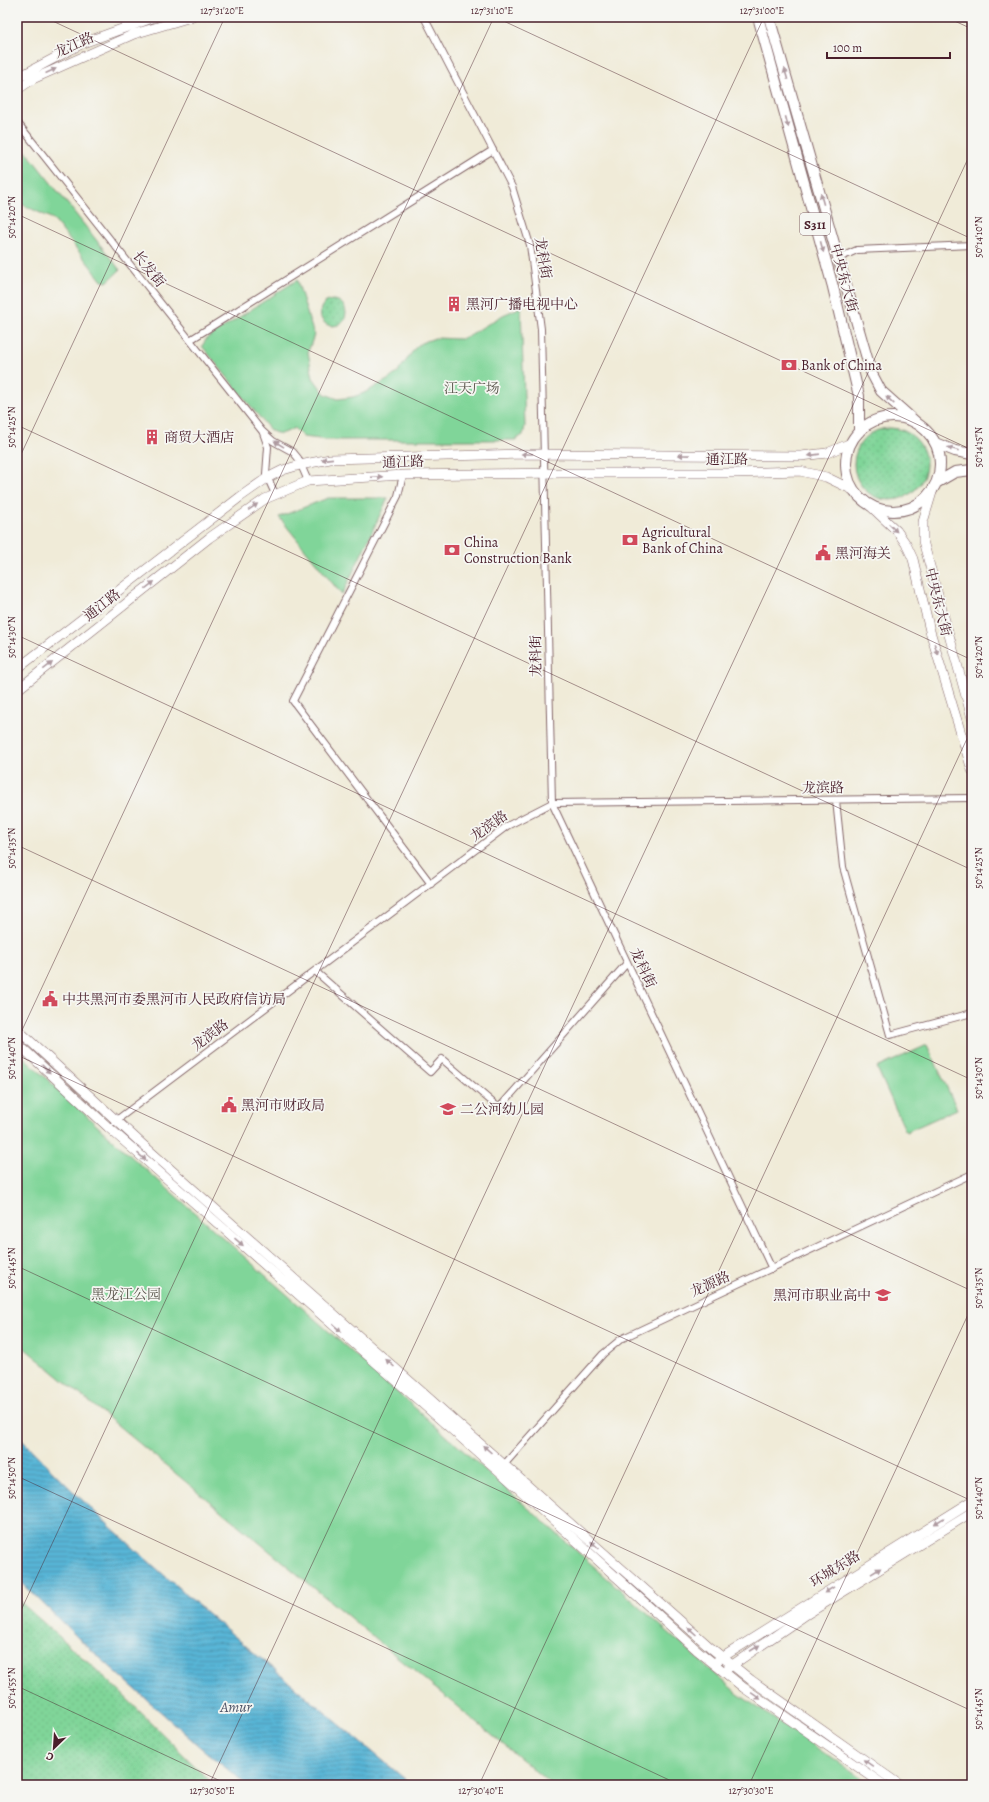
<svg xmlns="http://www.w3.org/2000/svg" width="989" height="1802" viewBox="0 0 989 1802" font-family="Alegreya,'Noto Serif SC',serif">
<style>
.grass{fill:url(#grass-dots);stroke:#657a62}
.park{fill:#80d599;stroke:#657a62}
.water{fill:url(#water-rules);stroke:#516a80}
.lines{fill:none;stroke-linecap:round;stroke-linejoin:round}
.street-casing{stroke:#846668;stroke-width:8}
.secondary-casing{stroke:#846668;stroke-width:10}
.primary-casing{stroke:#846668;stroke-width:12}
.street{stroke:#fff;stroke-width:6}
.secondary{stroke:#fff;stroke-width:9}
.primary{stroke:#fff;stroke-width:10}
.oneway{fill:#ae9aa0}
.ticks{fill:none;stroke:#4a1f2b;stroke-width:1;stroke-opacity:0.45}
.labels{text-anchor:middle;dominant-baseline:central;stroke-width:3.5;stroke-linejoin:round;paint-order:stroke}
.shield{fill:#f6f6f2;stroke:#7e6067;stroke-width:1}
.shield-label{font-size:13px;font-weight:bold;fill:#4a1f2b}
.street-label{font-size:14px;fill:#4a1f2b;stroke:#f6f6f2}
.poi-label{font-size:14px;fill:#4a1f2b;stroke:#f6f6f2;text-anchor:start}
.park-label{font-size:14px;fill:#5a564c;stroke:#f6f6f2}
.water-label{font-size:15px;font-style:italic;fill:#4f5467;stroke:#f6f6f2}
.neatline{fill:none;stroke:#4a1f2b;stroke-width:1.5}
.ticks-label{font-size:10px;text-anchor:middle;fill:#4a1f2b}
</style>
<defs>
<pattern id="grass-dots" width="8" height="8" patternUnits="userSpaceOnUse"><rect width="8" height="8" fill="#80d599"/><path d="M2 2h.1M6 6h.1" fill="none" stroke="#70b684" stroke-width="1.8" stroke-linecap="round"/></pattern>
<pattern id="water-rules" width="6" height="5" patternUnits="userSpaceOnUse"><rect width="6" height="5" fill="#58b5d6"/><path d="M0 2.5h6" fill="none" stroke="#4b93ae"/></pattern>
</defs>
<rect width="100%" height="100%" fill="#f6f6f2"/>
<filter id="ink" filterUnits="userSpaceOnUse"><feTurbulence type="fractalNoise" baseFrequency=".025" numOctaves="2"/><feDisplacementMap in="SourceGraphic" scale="8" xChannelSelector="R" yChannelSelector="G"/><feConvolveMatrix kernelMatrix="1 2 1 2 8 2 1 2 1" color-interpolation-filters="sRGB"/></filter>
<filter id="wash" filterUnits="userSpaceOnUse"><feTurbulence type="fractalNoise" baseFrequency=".012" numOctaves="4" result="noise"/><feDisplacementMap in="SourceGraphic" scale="16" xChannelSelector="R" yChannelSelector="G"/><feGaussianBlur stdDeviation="0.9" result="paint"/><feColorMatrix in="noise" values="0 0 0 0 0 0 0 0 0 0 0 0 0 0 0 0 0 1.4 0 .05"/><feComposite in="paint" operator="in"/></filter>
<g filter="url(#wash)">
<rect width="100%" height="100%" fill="#f0ebd8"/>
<path class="grass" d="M320 313a13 13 0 1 1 26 0a13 13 0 1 1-26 0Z
M854 464a36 36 0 1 1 72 0a36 36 0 1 1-72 0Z
M17,1599L110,1682L214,1785H17Z"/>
<path class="park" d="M17,140L120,270L107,282L102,281L53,219L17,202Z
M297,280L314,335L308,352L313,378L325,394L338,399L353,397L364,393L389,379L398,372L415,348L421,343L435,338L461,339L468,336L503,315L521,307L525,426L523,435L515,440H328L303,437L294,428C286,433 279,436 270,430L202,346L207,338Z
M328,498H388L342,595L279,517Z
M927,1045L957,1109L906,1132L877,1068Z
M17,1051L107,1135L738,1694L871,1785H552L17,1342Z"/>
<path class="water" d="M17,1435C139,1562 278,1672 412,1785H247L200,1747L78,1638L17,1578Z"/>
</g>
<g filter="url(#ink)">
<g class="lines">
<defs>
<path id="street" d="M424,17L512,187L530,245L541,329L552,803L772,1269
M17,122L262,431L273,441L293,452L298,458L308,481
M839,258L857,250L972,245
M190,340L493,150
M263,433L268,447L266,474L275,494
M403,475L398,496L293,701L431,884
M836,800L843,867L890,1035L972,1013
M315,971L430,1072L442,1059L499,1108L627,963
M114,1122L507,826L552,803L972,798
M502,1467L603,1354L621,1339L972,1174"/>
<path id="secondary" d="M17,78L83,43L155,17
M17,90L33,79L134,34L191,17
M933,489L923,522V541L972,718
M865,501L897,531L906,544L913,559L930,631L972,770
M17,669L240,497L267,478L283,470L300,465L330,459L527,454L801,456L827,453L851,443
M17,690L209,538L265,499L308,481L403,475L561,473H734L800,471L826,477L855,491
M17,1029L142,1144L711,1648L751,1680L900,1785
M17,1043L108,1127L499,1471L697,1650L744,1688L884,1785
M718,1660L972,1501
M728,1668L804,1616L972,1512"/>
<path id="primary" d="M758,17L833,287L859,396V432
M769,17L871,372L881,391L919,425
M846 464a47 47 0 1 1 94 0a47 47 0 1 1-94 0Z
M935,443L955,451L972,454
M936,483L955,472L972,470"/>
</defs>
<use href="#street" class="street-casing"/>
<use href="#secondary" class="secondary-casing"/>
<use href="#primary" class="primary-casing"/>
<use href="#street" class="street"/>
<use href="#secondary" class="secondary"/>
<use href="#primary" class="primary"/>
</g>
<defs><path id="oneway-solid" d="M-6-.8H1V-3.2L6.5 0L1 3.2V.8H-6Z"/></defs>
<g class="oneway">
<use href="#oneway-solid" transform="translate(51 71) rotate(-24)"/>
<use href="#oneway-solid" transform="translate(786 74) rotate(-106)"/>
<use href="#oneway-solid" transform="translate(787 122) rotate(75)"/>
<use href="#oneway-solid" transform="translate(822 199) rotate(-106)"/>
<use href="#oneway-solid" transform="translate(822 247) rotate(75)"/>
<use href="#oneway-solid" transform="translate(890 400) rotate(-136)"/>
<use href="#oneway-solid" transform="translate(279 444) rotate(-148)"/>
<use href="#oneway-solid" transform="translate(953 449) rotate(-162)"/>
<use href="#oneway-solid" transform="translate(527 454) rotate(180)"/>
<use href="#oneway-solid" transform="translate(684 455) rotate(-179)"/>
<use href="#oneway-solid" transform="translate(814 455) rotate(172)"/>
<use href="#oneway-solid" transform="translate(327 459) rotate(174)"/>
<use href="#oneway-solid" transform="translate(377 477) rotate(-3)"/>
<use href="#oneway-solid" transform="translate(253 507) rotate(-35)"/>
<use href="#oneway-solid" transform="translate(893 528) rotate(45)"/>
<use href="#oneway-solid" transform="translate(150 585) rotate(-38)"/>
<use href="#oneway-solid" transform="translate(936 649) rotate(73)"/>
<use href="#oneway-solid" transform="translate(48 666) rotate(-38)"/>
<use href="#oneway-solid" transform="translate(46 1069) rotate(43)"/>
<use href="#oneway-solid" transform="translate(142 1157) rotate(41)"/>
<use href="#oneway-solid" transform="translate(239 1242) rotate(41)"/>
<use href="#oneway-solid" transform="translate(337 1328) rotate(41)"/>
<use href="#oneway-solid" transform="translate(390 1363) rotate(-138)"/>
<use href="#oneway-solid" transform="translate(487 1449) rotate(-138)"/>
<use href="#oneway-solid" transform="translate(939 1521) rotate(148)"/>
<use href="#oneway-solid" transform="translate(595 1545) rotate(-138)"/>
<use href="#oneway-solid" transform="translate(876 1571) rotate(-32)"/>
<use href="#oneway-solid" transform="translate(829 1590) rotate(148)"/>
<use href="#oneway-solid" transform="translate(692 1631) rotate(-138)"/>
<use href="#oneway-solid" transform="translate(755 1648) rotate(-33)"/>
<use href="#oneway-solid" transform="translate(756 1696) rotate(35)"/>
<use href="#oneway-solid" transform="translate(868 1763) rotate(-145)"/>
</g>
</g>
<path class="ticks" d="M44,17L972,450M495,17L972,239M946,17L972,29M17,214L972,660M17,425L972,870M17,463L225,17M17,635L972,1080M17,845L972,1291M17,1041L494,17M17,1055L972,1501M17,1266L972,1711M17,1476L680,1785M17,1619L764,17M17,1686L229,1785M209,1785L972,150M479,1785L972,728M749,1785L972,1306"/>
<defs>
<symbol id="building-bare" viewBox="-9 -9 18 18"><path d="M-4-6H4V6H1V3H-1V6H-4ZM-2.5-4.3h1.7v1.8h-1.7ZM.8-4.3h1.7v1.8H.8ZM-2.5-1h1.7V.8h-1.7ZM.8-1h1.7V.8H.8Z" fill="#d1495b" stroke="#f6f6f2" stroke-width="2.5" paint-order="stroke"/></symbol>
<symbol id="bank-bare" viewBox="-9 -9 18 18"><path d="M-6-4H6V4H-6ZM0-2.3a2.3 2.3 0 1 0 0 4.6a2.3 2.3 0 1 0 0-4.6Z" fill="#d1495b" stroke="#f6f6f2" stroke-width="2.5" paint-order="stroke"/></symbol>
<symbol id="civic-bare" viewBox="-9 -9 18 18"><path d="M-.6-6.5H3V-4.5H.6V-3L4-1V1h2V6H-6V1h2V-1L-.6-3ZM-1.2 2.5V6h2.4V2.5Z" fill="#d1495b" stroke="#f6f6f2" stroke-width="2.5" paint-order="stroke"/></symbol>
<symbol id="school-bare" viewBox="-9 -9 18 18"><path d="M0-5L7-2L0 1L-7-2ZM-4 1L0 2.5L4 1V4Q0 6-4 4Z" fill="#d1495b" stroke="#f6f6f2" stroke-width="2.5" paint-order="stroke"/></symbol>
</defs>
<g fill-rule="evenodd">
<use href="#building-bare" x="443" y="293" width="22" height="22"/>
<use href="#bank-bare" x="778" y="354" width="22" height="22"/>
<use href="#building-bare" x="141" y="426" width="22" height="22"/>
<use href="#bank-bare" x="619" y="529" width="22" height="22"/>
<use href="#bank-bare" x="441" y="539" width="22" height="22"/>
<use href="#civic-bare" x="812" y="542" width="22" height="22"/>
<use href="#civic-bare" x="39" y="988" width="22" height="22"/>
<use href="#civic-bare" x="218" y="1094" width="22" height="22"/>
<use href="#school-bare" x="437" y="1098" width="22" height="22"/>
<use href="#school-bare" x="872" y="1284" width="22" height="22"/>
</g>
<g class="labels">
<rect class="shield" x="800" y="213" width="30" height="22" rx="3"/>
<g class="shield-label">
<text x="815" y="224">S311</text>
</g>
<g class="street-label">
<text transform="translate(74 45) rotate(-24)">龙江路</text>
<text transform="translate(543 258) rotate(80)">龙科街</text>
<text transform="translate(149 269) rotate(51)">长发街</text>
<text transform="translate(844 278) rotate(75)">中央东大街</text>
<text x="727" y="459">通江路</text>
<text transform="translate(403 462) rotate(-2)">通江路</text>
<text transform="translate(938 602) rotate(76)">中央东大街</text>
<text transform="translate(102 605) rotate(-38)">通江路</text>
<text transform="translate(536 656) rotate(-91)">龙科街</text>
<text transform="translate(823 788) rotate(-1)">龙滨路</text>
<text transform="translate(489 826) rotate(-35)">龙滨路</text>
<text transform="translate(643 968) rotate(65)">龙科街</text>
<text transform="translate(210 1035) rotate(-37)">龙滨路</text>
<text transform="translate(710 1284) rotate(-24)">龙源路</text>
<text transform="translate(835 1569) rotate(-32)">环城东路</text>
</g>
<g class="poi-label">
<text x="466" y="304">黑河广播电视中心</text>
<text x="801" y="365">Bank of China</text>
<text x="164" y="437">商贸大酒店</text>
<text x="642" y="532">Agricultural<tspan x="642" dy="16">Bank of China</tspan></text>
<text x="464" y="542">China<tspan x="464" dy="16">Construction Bank</tspan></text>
<text x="835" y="553">黑河海关</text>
<text x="62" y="999">中共黑河市委黑河市人民政府信访局</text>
<text x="241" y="1105">黑河市财政局</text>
<text x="460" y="1109">二公河幼儿园</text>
<text x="871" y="1295" text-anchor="end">黑河市职业高中</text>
</g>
<g class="park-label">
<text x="472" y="388">江天广场</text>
<text x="126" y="1294">黑龙江公园</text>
</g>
<g class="water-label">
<text x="236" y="1707">Amur</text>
</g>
</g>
<rect width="989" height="1802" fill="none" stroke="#f6f6f2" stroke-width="44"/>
<g transform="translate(54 1748) rotate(205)" stroke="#f6f6f2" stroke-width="3" paint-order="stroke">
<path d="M0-3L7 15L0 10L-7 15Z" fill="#4a1f2b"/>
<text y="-6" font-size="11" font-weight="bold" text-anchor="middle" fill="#4a1f2b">С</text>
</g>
<path d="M827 52v6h123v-6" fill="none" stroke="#4a1f2b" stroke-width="2"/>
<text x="833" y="52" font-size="12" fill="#4a1f2b" stroke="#f6f6f2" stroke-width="3" paint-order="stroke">100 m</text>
<rect x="22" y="22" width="945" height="1758" class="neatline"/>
<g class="ticks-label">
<text x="222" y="14">127°31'20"E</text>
<text x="492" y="14">127°31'10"E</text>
<text x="762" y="14">127°31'00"E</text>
<text transform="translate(11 217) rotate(-90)" y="4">50°14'20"N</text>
<text transform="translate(978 237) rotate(-90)" y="4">50°14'10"N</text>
<text transform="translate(11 427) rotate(-90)" y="4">50°14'25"N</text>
<text transform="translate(978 447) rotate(-90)" y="4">50°14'15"N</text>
<text transform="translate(11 637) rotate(-90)" y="4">50°14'30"N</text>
<text transform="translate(978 657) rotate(-90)" y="4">50°14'20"N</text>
<text transform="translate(11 848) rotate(-90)" y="4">50°14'35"N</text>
<text transform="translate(978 868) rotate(-90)" y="4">50°14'25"N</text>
<text transform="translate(11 1058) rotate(-90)" y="4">50°14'40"N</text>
<text transform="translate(978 1078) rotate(-90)" y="4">50°14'30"N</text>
<text transform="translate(11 1268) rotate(-90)" y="4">50°14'45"N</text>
<text transform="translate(978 1288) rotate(-90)" y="4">50°14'35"N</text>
<text transform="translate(11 1478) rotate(-90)" y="4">50°14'50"N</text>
<text transform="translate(978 1498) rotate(-90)" y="4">50°14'40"N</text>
<text transform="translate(11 1688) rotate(-90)" y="4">50°14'55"N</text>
<text transform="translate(978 1709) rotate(-90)" y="4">50°14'45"N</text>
<text x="212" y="1794">127°30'50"E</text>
<text x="481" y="1794">127°30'40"E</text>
<text x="751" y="1794">127°30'30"E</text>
</g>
</svg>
